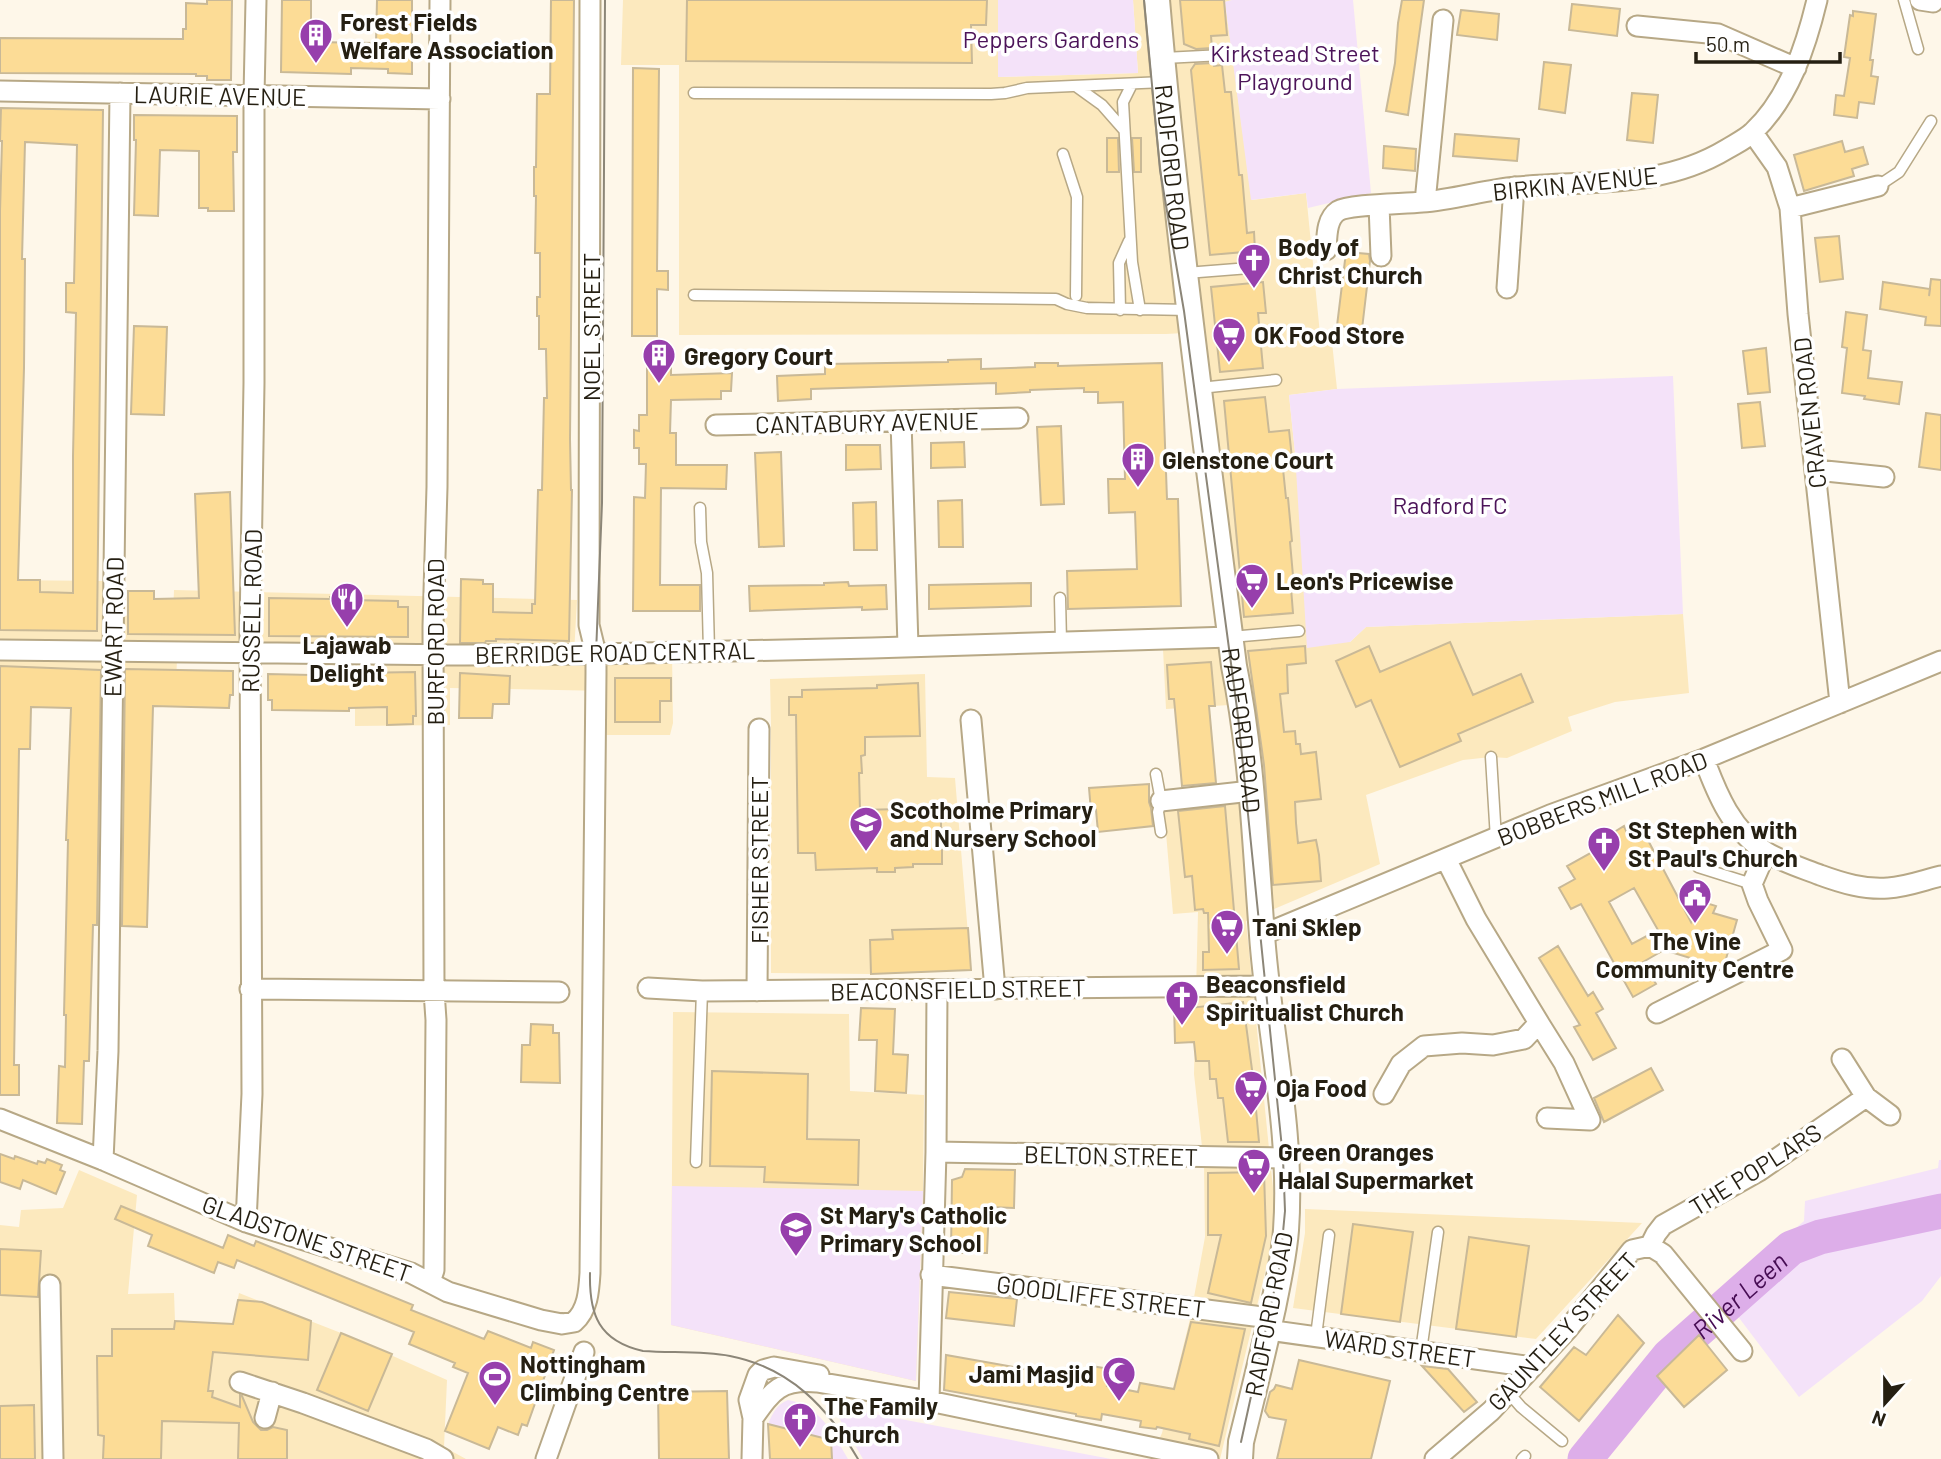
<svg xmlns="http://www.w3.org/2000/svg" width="1941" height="1459" viewBox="0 0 1941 1459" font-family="Barlow,sans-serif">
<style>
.built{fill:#fce9be}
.green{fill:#f4e2f9}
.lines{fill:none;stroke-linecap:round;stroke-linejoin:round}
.river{stroke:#ddaee9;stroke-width:35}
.building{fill:#fcdc96;stroke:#c9b997;stroke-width:2;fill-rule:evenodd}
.service-casing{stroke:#b7a886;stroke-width:13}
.minor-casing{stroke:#b7a886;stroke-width:23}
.tertiary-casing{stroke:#b7a886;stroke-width:28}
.service{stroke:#fff;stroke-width:10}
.minor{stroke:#fff;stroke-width:19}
.tertiary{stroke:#fff;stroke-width:24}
.tram{stroke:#8c8678;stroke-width:2}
.labels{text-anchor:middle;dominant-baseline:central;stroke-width:7;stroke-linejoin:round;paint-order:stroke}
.poi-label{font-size:24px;font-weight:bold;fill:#251f12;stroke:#fff;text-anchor:start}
.park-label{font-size:24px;fill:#4c1459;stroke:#fff}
.street-label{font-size:24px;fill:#251f12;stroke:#fff}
.water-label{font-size:26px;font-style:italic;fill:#460c53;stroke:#fff}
</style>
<rect width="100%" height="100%" fill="#fef7e9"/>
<path class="built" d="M623,0H998L999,77L1138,73L1133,0H1232L1225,2L1252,200L1306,193L1320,334L1331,333L1337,389L1289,395L1295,453L1350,642L1366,627L1683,614L1689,693L1615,702L1568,717L1572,731L1507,758L1491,757L1463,760L1366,795L1380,864L1246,921L1275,1208L1271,1248L1220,1459H1150L1162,1433L1190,1319L1205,1237L1204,1165L1194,1074L1198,912L1173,914L1164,810L1256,801L1245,704L1166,709L1163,649L1240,646L1203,332L1166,334L679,335V65H621Z
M0,580L105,581V616L173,615L174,590L577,600L574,654L672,653L673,723L670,735H606L607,691L450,688V725L355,726V661L177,659L176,684L107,681L106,686L0,683Z
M925,674L927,777L955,778L971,970L871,974L771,973V725L770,679Z
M673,1012L849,1014L850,1091L924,1095L923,1191L916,1381L671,1325Z
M79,1170L137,1195L128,1294L174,1293L175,1321L233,1324L239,1293L341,1333L447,1380L444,1447L466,1459H0V1225L19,1227L21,1210L63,1208Z
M1305,1209L1642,1223L1536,1339L1293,1308L1305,1233Z"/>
<path class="green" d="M998,0H1133L1138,73L998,77Z
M1232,0H1353L1371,193L1308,208L1306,193L1251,200L1225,2Z
M1673,376L1683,614L1366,627L1350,642L1307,648L1295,453L1289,395L1337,389Z
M1939,1160H1941V1276L1922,1301L1799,1397L1721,1294L1804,1221L1805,1201L1938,1168Z
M672,1186L923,1191L916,1381L671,1325Z
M788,1400C820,1406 833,1433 848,1459H832L831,1440L768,1424C773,1413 776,1405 788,1400Z
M832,1406L1111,1459H863Z"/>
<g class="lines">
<path class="river" id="s1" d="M1585,1459L1669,1356L1791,1248L1820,1237L1941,1211"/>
</g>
<path class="building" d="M207,0H232L231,80H207V76H196V74L0,73V38L183,39V29H186V3L207,4Z
M282,0H311V42L376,43L377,0H412V74L388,73V69L351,68V74L281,72Z
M551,0H574L570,439L571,490H572L569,641L496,639V641H486L485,643H460L461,579L483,580V584H493V612L532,613V604H535L538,490H542L544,398H547L546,349H539V316H537V297H540V253H535L536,196H534V167H536L537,94H550Z
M687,0H987L986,25H971L972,63L686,61Z
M1180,0H1224L1227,35L1211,36L1212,48L1196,49L1184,44Z
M1402,0H1424L1408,115L1386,111L1395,63L1398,23Z
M1572,4L1620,9L1617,36L1569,30Z
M1461,10L1499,14L1497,40L1457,35Z
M1853,11L1876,14L1870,60H1873L1871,76L1878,77L1874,104L1859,102L1857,118L1834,115L1836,95L1844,96L1850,58L1844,57L1850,15L1853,16Z
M1544,62L1571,65L1565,113L1539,109Z
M1213,63L1214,66L1222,65L1225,92H1231L1239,175H1242L1247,233L1254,232L1255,251L1210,255L1191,70L1195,64Z
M633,68L659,69L657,271H668V290L657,289V336H632Z
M1632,93L1658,95L1653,143L1627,140Z
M1,108L103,110L97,631L0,630V211L2,141H0ZM25,142L77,145L74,283H66V312L76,313L73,456V593L40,592V580H18L24,368L25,259H22Z
M134,115L237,116V152H233L234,211H208V208H199V151L160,150L158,216L134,215L136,140H134Z
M1455,134L1519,139L1517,161L1453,156Z
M1107,138H1118L1119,172H1107Z
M1132,138H1141V172H1134Z
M1842,141L1845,152L1863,147L1868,164L1852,169L1854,176L1804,191L1794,155Z
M1384,146L1416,149L1415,171L1383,168Z
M1839,236L1843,279L1820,282L1815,238Z
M1346,252L1369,254L1370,261L1362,329L1337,326Z
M1931,279L1941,280V326L1925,325L1926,317L1880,309L1883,282L1930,289L1929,296Z
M1263,282L1266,313H1258L1263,368L1220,372L1211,287Z
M1846,312L1867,315L1863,350L1871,351L1868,378L1902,382L1899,404L1864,399L1865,396L1842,393L1847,348L1842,347Z
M134,326L167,327L164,415L131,414Z
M1766,348L1770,392L1748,394L1743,351Z
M647,355L671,356V375L732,373L731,391H721V399L671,400L670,433H676V465H727L726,489L661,488L660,585H700V611H633L634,497L645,498L646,464H639V448H634V430L639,431V415H647Z
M981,359V369L1035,367V363H1058V366L1162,363L1167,499H1178L1181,606L1068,609L1067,571L1137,569L1135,512L1109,513L1108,479H1125L1123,402L1098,403V392H1084V388L1030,390V392L996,394V383L811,389V399L778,401L777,376L825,374V364L948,362V360Z
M1265,397L1269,432L1289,430L1293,468L1283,469L1286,498H1288L1292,541L1290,542L1294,587L1291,588L1293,613L1244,617L1224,401Z
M1760,402L1765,446L1742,448L1738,404Z
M1926,413L1941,415V470L1919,467Z
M1061,426L1064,504L1041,505L1037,427Z
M964,442L965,467L931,468V443Z
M846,445H880L881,469L846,470Z
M781,452L784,546L759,547L755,453Z
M230,492L235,635L128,634V591H154V599L199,598L195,494Z
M962,500L963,547H939L938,501Z
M876,502L877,550H854L853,503Z
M848,582L849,586L886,585L887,609L862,610V607L750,611L749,586L824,585V583Z
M1031,583V606L929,609V585Z
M330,597H350V600L398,601V607H408V637L269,636V598L330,599Z
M1450,642L1473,695L1521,674L1533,702L1458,734L1461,741L1400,767L1371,700L1356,707L1336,661L1369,646L1380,672Z
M1305,646L1306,663L1287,665L1288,693L1280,694L1284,732L1295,731L1296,744H1300L1301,754L1316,752L1321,799L1295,802L1296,823L1298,843L1316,840L1319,855L1321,881L1273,885L1264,765L1248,651Z
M1211,662L1215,706H1209L1216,783L1182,786L1174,699H1169L1167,665Z
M0,666L101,670L97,925H93L89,1061H84L82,1124L57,1123L59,1066L65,1067L66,1015H64L68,840H66L71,708L31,707L30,749H19L14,1065H19V1095H0Z
M125,669L233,671V695H230L229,708L153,706L147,927L122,926Z
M415,672L416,716H413V724L387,725V707L349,708V711L272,710V700H268V674L355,676V673Z
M460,673L510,676L509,704H493L492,718H459Z
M615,678H671V701H660V722H615Z
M918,683L920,736L865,737V755L861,756L862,773H859L860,810L941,808V829L944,828L945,847H942V864H913V867L895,868V872H877V868L816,870L815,853H798L796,715H789V697H802V690L877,688V685Z
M1149,784V802L1151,808L1153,826L1098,832L1096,810L1091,811L1089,788Z
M1225,806L1239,969L1203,970V952H1209L1208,913H1204L1203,909L1195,910L1192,876L1185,877L1178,811Z
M1640,825L1691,922L1697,900L1716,906L1713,913L1737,920L1724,966L1720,967L1664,950L1643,962L1656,984L1633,997L1581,904L1571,909L1559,888L1575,879L1567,866L1614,840L1611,834L1624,826L1627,833ZM1634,888L1658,930L1632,944L1609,902Z
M968,928L971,970L871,974L870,940L893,939L892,930Z
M1558,946L1588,996L1593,992L1603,1009L1596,1013L1616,1048L1593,1060L1574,1027L1580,1025L1539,958Z
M1243,1002L1253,1077L1259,1142H1228L1223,1098H1218L1216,1079H1210L1209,1061H1196L1194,1042L1175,1043L1174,1004H1190V1008Z
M861,1008L895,1009L893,1054L908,1055L906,1093L875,1091L877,1040H859Z
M531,1024L553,1025V1033H559L560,1083L521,1082L522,1045H530Z
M1651,1068L1663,1090L1604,1122L1594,1098Z
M712,1071L808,1074L807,1139L859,1140L858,1185L764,1182L765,1167L710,1166Z
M0,1154L14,1159L15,1156L37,1164L38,1161L45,1163L47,1159L62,1165L60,1170L65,1172L56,1194L23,1180L20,1189L0,1182Z
M965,1169L1015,1170L1014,1208L989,1207L987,1253H951L952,1180L962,1177Z
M1264,1172L1266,1236L1251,1303L1208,1293L1221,1235H1208V1173Z
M121,1206L223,1248L228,1235L254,1246L256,1241L413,1305L411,1310L484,1339L488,1331L531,1348L533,1342L554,1350L527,1426L522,1424L518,1435L498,1427L489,1449L445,1431L468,1373L453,1367L455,1363L409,1344L414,1332L237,1260L234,1268L218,1262L214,1273L148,1246L152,1235L115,1219Z
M1353,1224L1413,1232L1400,1322L1341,1314Z
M1469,1237L1529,1246L1516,1337L1456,1329Z
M0,1249L41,1251L38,1297L0,1295Z
M949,1292L1017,1299L1014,1326L946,1318Z
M238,1300L262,1302L311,1321L308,1360L213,1352L208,1391H213L212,1397L240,1407V1395L242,1396L253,1422L261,1430H267L273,1427L287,1430V1459H238L239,1423L162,1421L161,1459H103L104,1436L98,1435L97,1356H112V1329H174L175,1321L233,1324Z
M1618,1315L1644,1343L1579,1421L1540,1387L1574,1347L1586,1355Z
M1191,1322L1245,1329L1219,1446L1189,1439L1190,1434L1157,1427L1156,1429L1140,1427L1141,1421L1102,1414L1101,1420L1076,1416V1414L944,1390L946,1355L1082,1379L1083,1375L1089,1376L1091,1366L1110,1369L1107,1386L1138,1392L1140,1383L1174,1389Z
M341,1333L392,1354L368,1411L317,1390Z
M1699,1335L1727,1370L1684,1407L1657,1376Z
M1299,1360L1390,1381L1371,1459H1277L1286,1420L1269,1417L1265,1411L1270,1392L1274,1389L1276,1385L1292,1389Z
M1422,1366L1448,1369L1477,1402L1464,1412Z
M727,1391L729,1459H659L658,1392Z
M34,1405L35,1459H0V1406Z
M768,1424L831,1440L832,1459H770Z"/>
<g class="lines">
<defs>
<path id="service" d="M1904,0L1918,49
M1164,58L1223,55
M1132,84L1123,102L1132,262L1140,310
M1077,87L1102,105L1124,130
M694,93L991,94L1005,93L1027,88L1164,82
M1063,154L1077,197L1076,296
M1878,186L1899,172L1931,121
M1186,273L1262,267
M694,295L1056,299L1067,304L1087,308L1189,310
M1120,310L1119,263L1129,241
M1200,388L1276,380
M700,508L701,542L707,573L709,651
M1060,598L1061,642
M1231,637L1299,631
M1491,757L1496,839
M1156,774L1161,801L1158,812L1161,832
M1698,867L1752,884
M696,1162L702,991
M1316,1336L1329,1235
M1421,1351L1438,1232
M1508,1392L1521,1407L1562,1441
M1522,1459L1525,1456"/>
<path id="minor" d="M1920,0L1933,2
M1637,26L1718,34L1796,68
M0,91L440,99
M1753,133L1777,167L1790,208L1798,314L1840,703
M1425,202L1443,20
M1379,205L1381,256
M1790,208L1878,186
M1326,250C1327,237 1326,219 1338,211C1350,204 1404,204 1422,202C1453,200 1484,190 1516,187C1589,180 1661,189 1727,149C1735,144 1746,139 1753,132C1789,98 1806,46 1817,0
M1507,288L1514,187
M901,421L908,646
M716,425L1018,418
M1816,470L1884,477
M0,650L464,655L596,654L872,648L1231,637
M971,720L995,989
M1704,759C1717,794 1732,831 1766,852C1782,862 1802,868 1820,875C1842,883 1865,890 1888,888C1906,887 1924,880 1941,876
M1161,801L1251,791
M1262,935L1550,815L1704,759L1941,661
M648,988L702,991L1265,986L1266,984
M250,989L559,992
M757,991L759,729
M1657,1013L1782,950L1758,901L1752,884L1766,852
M1539,1023L1564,1063L1590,1120L1547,1118
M1842,1059L1866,1097L1890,1115
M1384,1094L1401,1064L1424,1046L1462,1043L1493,1045L1524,1039L1539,1023L1476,919L1446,859
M0,1119L103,1160L246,1222L411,1273L448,1292L541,1320L562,1324L574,1322C588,1310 589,1290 590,1273L596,673V654L589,625L590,0
M936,1152L1287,1158
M103,1160L108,1051L120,93
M246,1222L252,1094L250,629L254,383V96L256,0
M1650,1246L1656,1234L1663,1225L1759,1171L1866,1097
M931,1275L1270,1318
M430,1282L434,1270L436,1020L434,991L433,626L437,487L440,0
M50,1285L53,1459
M1268,1330L1532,1367
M240,1382L303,1403L426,1449L443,1459
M929,1401L936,1152L937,990
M265,1418L272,1392
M753,1418C772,1391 780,1379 817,1382L929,1401L1208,1459
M546,1459L584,1352
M752,1459L753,1418L749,1400L758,1375L763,1370L774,1367L819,1375
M1435,1459L1491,1411L1567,1330L1632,1250L1650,1246L1663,1254L1742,1351"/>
<g id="tertiary">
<path id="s2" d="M1157,0C1176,223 1206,445 1234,666C1252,754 1255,845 1262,935C1269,1033 1293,1131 1286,1230C1284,1257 1278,1282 1273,1308C1263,1353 1252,1398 1241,1442L1240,1459"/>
</g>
</defs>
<use href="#service" class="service-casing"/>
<use href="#minor" class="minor-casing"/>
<use href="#tertiary" class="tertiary-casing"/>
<use href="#service" class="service"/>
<use href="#minor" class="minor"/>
<use href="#tertiary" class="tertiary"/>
<path class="tram" d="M1144,0L1160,170L1184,311L1238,716L1283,1158L1285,1211L1280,1264L1241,1442
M596,654L602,503L605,0
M590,1273C589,1315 599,1341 643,1351C672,1353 702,1351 730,1356C791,1368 828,1408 858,1459"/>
</g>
<defs>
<symbol id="building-pin" viewBox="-11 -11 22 30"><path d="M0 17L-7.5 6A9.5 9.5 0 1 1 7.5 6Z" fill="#973fac" stroke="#fff"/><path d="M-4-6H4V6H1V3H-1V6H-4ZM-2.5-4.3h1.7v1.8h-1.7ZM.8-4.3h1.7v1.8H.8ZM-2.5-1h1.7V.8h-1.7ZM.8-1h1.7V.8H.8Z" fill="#fff"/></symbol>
<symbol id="church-pin" viewBox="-11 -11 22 30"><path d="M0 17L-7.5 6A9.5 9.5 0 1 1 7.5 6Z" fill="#973fac" stroke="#fff"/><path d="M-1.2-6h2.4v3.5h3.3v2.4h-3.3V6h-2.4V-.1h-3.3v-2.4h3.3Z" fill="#fff"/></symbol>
<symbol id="supermarket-pin" viewBox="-11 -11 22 30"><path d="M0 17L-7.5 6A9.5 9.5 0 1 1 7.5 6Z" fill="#973fac" stroke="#fff"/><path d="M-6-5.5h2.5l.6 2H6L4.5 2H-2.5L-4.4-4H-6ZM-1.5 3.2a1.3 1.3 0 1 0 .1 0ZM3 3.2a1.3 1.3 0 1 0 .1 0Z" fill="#fff"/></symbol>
<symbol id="restaurant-pin" viewBox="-11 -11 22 30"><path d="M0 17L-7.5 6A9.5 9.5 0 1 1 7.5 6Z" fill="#973fac" stroke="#fff"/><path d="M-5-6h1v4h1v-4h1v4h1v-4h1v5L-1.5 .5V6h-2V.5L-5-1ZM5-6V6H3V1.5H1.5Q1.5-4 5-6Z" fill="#fff"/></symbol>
<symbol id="school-pin" viewBox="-11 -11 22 30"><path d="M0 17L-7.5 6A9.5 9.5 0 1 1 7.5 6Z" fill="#973fac" stroke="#fff"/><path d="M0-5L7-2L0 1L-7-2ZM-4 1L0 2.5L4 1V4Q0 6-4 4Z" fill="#fff"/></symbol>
<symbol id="civic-pin" viewBox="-11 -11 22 30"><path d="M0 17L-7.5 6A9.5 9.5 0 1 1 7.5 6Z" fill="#973fac" stroke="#fff"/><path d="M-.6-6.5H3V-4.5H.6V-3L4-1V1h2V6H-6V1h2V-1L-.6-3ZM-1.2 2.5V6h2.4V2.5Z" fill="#fff"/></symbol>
<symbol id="mosque-pin" viewBox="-11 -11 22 30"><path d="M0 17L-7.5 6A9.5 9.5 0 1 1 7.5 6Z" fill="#973fac" stroke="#fff"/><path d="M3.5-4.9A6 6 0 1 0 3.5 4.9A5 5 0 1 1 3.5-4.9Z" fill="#fff"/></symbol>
<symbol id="stadium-pin" viewBox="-11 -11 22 30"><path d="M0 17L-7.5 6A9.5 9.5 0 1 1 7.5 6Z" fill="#973fac" stroke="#fff"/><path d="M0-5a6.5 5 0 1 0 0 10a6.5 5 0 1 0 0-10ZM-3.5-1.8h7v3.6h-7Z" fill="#fff"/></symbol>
</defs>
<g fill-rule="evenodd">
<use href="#building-pin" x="297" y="16" width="38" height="52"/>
<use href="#church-pin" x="1235" y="241" width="38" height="52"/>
<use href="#supermarket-pin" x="1210" y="315" width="38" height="52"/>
<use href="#building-pin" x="640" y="336" width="38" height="52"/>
<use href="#building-pin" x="1119" y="440" width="38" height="52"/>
<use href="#supermarket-pin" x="1233" y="561" width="38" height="52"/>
<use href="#restaurant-pin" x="328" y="580" width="38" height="52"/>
<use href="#school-pin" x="847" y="804" width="38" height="52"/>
<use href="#church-pin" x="1585" y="824" width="38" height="52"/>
<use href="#civic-pin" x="1676" y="876" width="38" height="52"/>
<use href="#supermarket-pin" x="1208" y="907" width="38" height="52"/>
<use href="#church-pin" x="1163" y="978" width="38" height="52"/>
<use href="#supermarket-pin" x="1232" y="1068" width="38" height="52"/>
<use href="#supermarket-pin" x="1235" y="1146" width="38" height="52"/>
<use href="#school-pin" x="777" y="1209" width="38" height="52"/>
<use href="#mosque-pin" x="1100" y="1354" width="38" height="52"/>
<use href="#stadium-pin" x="476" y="1358" width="38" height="52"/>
<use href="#church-pin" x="781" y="1400" width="38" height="52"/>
</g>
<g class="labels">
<g class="poi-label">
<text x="340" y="21">Forest Fields<tspan x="340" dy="28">Welfare Association</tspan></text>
<text x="1278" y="246">Body of<tspan x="1278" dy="28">Christ Church</tspan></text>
<text x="1254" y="334">OK Food Store</text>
<text x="684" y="355">Gregory Court</text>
<text x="1162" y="459">Glenstone Court</text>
<text x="1276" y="580">Leon's Pricewise</text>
<text x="347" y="644" text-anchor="middle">Lajawab<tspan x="347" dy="28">Delight</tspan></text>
<text x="890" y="809">Scotholme Primary<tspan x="890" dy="28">and Nursery School</tspan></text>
<text x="1628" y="829">St Stephen with<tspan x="1628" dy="28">St Paul's Church</tspan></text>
<text x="1252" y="926">Tani Sklep</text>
<text x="1695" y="940" text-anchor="middle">The Vine<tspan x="1695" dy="28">Community Centre</tspan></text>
<text x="1206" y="983">Beaconsfield<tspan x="1206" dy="28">Spiritualist Church</tspan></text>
<text x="1276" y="1087">Oja Food</text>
<text x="1278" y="1151">Green Oranges<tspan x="1278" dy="28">Halal Supermarket</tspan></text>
<text x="820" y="1214">St Mary's Catholic<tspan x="820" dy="28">Primary School</tspan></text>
<text x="520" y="1363">Nottingham<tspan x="520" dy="28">Climbing Centre</tspan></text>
<text x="1094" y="1373" text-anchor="end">Jami Masjid</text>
<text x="824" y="1405">The Family<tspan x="824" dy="28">Church</tspan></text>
</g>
<g class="park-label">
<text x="1051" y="38">Peppers Gardens</text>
<text x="1295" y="52">Kirkstead Street<tspan x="1295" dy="28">Playground</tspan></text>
<text x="1450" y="504">Radford FC</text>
</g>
<g class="street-label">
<text transform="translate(220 95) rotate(1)">LAURIE AVENUE</text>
<text stroke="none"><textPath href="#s2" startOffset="168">RADFORD ROAD</textPath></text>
<text transform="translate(1575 183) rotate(-6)">BIRKIN AVENUE</text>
<text transform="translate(590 327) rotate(-90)">NOEL STREET</text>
<text transform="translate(1809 413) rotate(-96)">CRAVEN ROAD</text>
<text transform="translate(867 422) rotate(-1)">CANTABURY AVENUE</text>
<text transform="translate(251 611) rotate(-89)">RUSSELL ROAD</text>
<text transform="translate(113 627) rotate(-89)">EWART ROAD</text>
<text transform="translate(434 642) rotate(-90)">BURFORD ROAD</text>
<text transform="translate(615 652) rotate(-1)">BERRIDGE ROAD CENTRAL</text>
<text stroke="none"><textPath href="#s2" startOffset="735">RADFORD ROAD</textPath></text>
<text transform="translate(1602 798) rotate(-21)">BOBBERS MILL ROAD</text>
<text transform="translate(758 860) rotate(-90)">FISHER STREET</text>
<text transform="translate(958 989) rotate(-1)">BEACONSFIELD STREET</text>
<text transform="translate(1111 1155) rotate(1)">BELTON STREET</text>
<text transform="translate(1755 1169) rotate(-32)">THE POPLARS</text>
<text transform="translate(307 1238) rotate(19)">GLADSTONE STREET</text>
<text transform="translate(1101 1296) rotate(7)">GOODLIFFE STREET</text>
<text transform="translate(1268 1314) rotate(-79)">RADFORD ROAD</text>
<text transform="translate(1562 1331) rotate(-47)">GAUNTLEY STREET</text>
<text transform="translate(1400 1348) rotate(8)">WARD STREET</text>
</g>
<g class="water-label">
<text stroke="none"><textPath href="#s1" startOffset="226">River Leen</textPath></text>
</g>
</g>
<g transform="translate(1885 1403) rotate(201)" stroke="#ffffff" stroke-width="5" paint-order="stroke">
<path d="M0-5L12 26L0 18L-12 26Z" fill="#251f12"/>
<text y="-10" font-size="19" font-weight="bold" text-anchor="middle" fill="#251f12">N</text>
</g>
<path d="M1696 52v10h144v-10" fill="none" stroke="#251f12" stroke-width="3.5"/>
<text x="1706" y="52" font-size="21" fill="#251f12" stroke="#ffffff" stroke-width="5" paint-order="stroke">50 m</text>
</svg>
